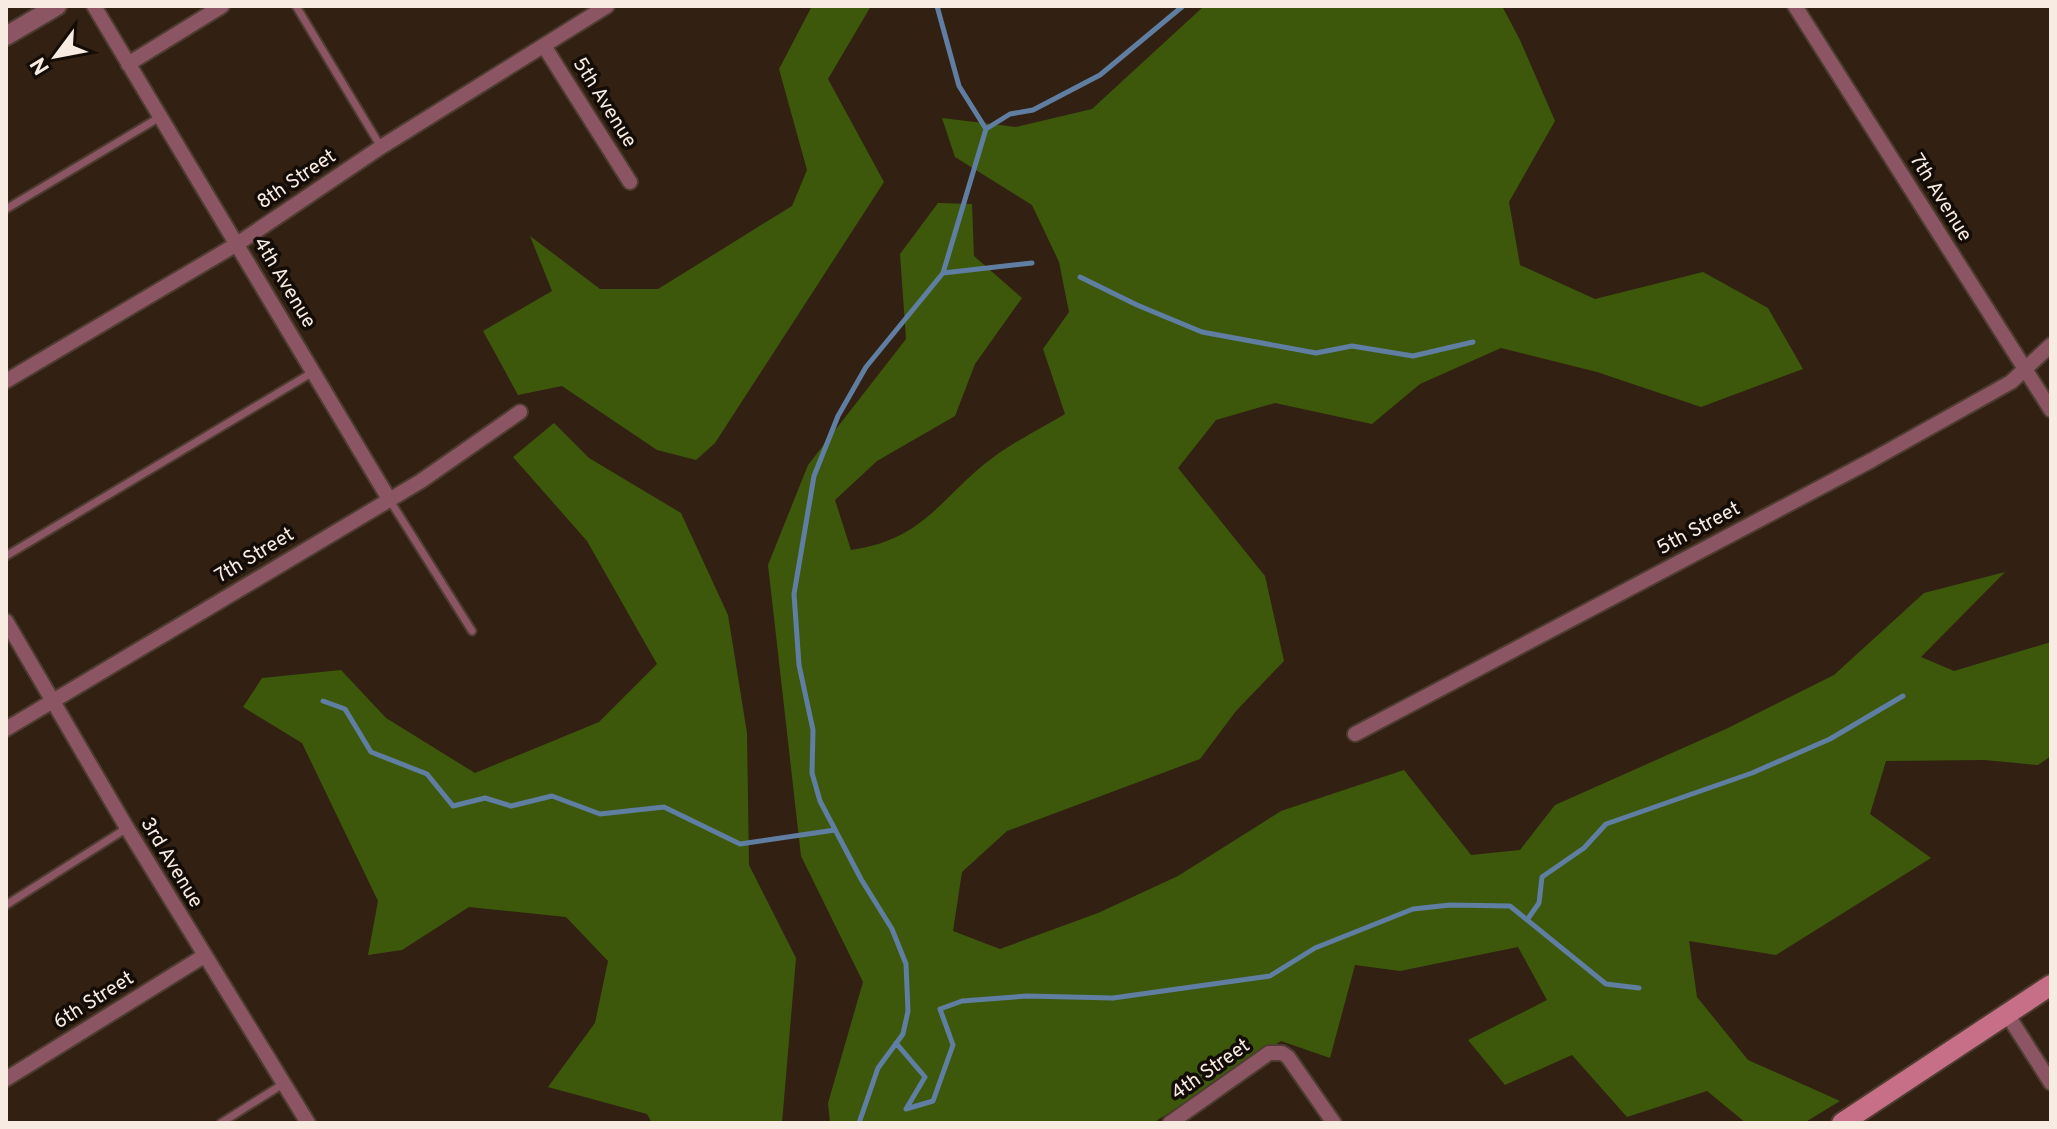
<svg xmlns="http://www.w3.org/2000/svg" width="2057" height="1129" viewBox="0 0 2057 1129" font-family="Overpass,sans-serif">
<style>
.forest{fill:#3d580b}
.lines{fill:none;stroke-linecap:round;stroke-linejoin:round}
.stream{stroke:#5f7ea2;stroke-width:5}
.service-casing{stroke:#4e3c30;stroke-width:11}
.minor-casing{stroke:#4e3c30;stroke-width:18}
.tertiary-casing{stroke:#4e3c30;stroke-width:22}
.secondary-casing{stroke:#4e3c30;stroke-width:24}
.service{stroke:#8c5563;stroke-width:7}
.minor{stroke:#8c5563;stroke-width:14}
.tertiary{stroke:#8c5563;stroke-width:18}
.secondary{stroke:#c66f86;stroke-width:20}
.labels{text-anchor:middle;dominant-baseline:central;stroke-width:7;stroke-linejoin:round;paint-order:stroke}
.street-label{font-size:20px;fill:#f8ebe2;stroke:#140c07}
</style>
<rect width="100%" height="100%" fill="#322013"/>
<path class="forest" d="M812,6H871L828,79L884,182L715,443L696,460L657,450L562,386L518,395L483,331L552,291L530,236L600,289H658L792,206L807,170L779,69Z
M1204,6H1502L1520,40L1555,121L1509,202L1520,265L1595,299L1703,272L1768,308L1803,369L1701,407L1597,372L1501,348L1420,384L1372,424L1275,403L1216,420L1178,468L1265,576L1284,661L1236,711L1200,759L1007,831L962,872L953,931L1000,949L1098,913L1178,876L1281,811L1404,770L1471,855L1520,850L1555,805L1728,728L1834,675L1924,593L2005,572L1921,657L1954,671L2051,642V756L2038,765L1984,760L1886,761L1870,814L1931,858L1776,955L1689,941L1697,997L1748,1060L1840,1101L1804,1123H1746L1707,1091L1627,1117L1572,1055L1505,1085L1468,1040L1547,1000L1518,947L1400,971L1355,965L1330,1058L1281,1041L1153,1123H830L828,1103L863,982L801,856L768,565L808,465L906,339L900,254L938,203L972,204L974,256L1022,298L975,364L955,416L877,461L835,500L851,550C927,539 941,495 995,456C1017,440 1042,428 1065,414L1043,349L1069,312L1059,262L1032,205L955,157L942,118L1016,127L1092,109Z
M554,423L589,458L681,513L728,615L747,733L749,865L796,958L782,1123H652L647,1114L548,1087L595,1023L608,961L566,917L469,907L402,950L368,955L378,901L302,743L243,707L262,678L341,670L386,718L475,773L599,722L657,664L587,541L513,457Z"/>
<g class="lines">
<path class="stream" d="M937,6L959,86L986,129
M943,273L1032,263
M1080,277L1137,305L1202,332L1316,353L1352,346L1413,356L1473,342
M323,701L345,709L371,752L427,774L453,806L485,798L511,806L552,796L600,814L664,807L740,844L835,830
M1527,920L1539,903L1542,877L1584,848L1606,824L1752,773L1830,739L1903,696
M896,1043L925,1077L906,1109L933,1101L953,1045L940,1009L962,1001L1027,996L1113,998L1270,976L1315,948L1413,909L1450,905L1510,906L1606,984L1639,988
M859,1123L878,1068L903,1034L908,1011L906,964L892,929L861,879L820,801L812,773L813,730L799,665L794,594L814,476L838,416L866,367L943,273L986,129L1010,114L1033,110L1100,75L1183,6"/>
<defs>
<path id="service" d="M296,6L381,147
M6,209L160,117
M389,499L472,631
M6,556L313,372
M6,905L127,828
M221,1123L283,1084"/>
<path id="minor" d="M94,6L389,499
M1795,6L2051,410
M544,46L630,182
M128,64L222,6
M6,381L237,244L381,147L607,6
M6,621L127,828L308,1123
M6,729L421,481L520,412
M1355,734L1872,460L2011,382L2051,345
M2007,1014L2051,1083
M6,1079L204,956
M1170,1123L1269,1053H1282L1288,1057L1334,1123"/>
<path id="tertiary" d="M6,36L57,6"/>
<path id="secondary" d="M1842,1123L2051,985"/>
</defs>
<use href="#service" class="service-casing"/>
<use href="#minor" class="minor-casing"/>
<use href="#tertiary" class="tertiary-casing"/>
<use href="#secondary" class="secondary-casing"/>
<use href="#service" class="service"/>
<use href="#minor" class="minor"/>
<use href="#tertiary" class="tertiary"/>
<use href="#secondary" class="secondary"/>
</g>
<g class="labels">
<g class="street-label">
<text transform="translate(604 103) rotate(58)">5th Avenue</text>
<text transform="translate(297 180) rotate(-34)">8th Street</text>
<text transform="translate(1940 198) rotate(58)">7th Avenue</text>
<text transform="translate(284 283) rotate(59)">4th Avenue</text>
<text transform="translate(1699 529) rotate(-28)">5th Street</text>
<text transform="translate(255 556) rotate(-31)">7th Street</text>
<text transform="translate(171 863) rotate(59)">3rd Avenue</text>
<text transform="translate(94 1001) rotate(-32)">6th Street</text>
<text transform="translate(1211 1070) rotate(-35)">4th Street</text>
</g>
</g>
<rect width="2057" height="1129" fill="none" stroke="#f8ebe2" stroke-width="16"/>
<g transform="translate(56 56) rotate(238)" stroke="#140c07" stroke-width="6" paint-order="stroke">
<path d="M0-6L14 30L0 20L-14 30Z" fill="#f8ebe2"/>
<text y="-12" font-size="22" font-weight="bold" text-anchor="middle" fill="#f8ebe2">N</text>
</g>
</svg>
